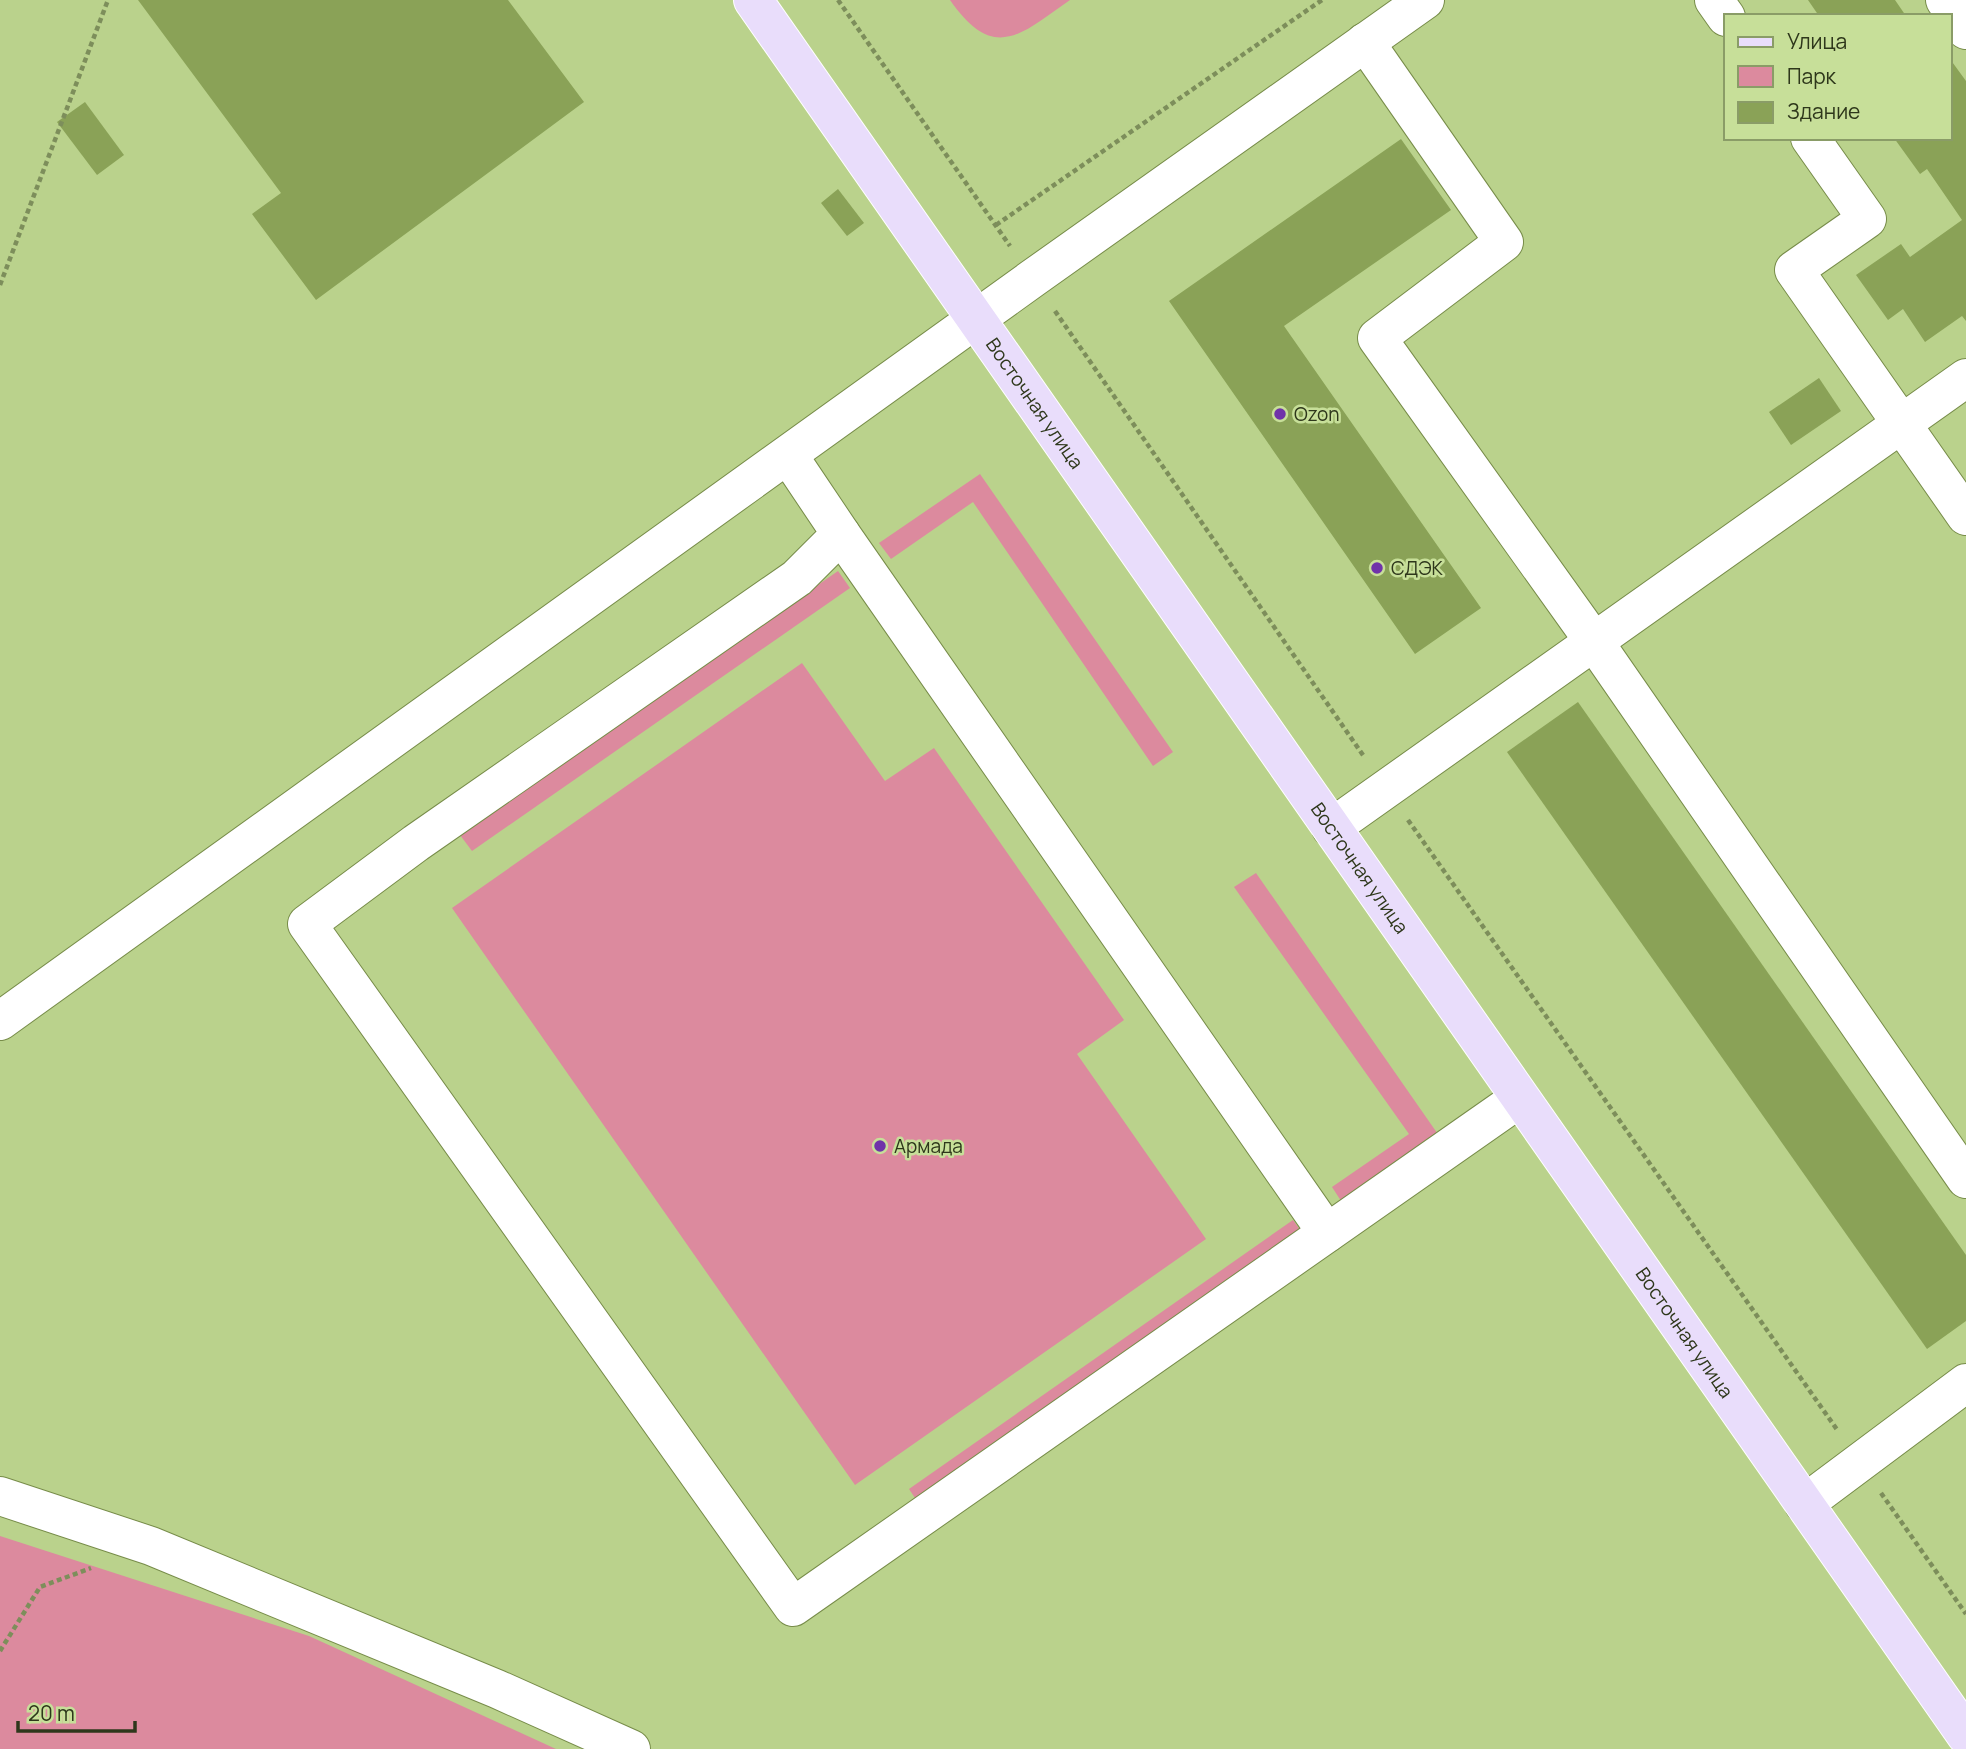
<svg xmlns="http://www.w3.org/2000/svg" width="1966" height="1749" viewBox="0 0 1966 1749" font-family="Manrope,sans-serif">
<rect width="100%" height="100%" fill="#bad28c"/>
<g fill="#dc8a9e">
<path d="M 950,0 L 1070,0 C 1020,35 994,63 950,0 Z"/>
<polygon points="980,474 1173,752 1153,766 973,502 891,559 879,543"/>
<polygon points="838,571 850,588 472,851 460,835"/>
<polygon points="802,663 885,781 934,748 1124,1020 1077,1054 1206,1239 855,1485 452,908"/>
<polygon points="1256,873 1442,1140 1345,1207 1332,1187 1409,1134 1234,887"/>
<polygon points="1293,1220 1306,1238 921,1507 909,1489"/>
<polygon points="0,1536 309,1636 556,1749 0,1749"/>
</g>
<g fill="#8aa257">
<polygon points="138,0 508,0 584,102 316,300 252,214 281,193"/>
<polygon points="1808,0 1895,0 1906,16 1819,16"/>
<polygon points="1950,59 1966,81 1966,321 1962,316 1925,342 1903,309 1888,320 1856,275 1901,244 1910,257 1962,220 1927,169 1920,174 1894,138 1950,138"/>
<polygon points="85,102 124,155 97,175 57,122"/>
<polygon points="1401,139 1451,210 1284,326 1481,608 1415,654 1169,301"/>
<polygon points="838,189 864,223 847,236 821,203"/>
<polygon points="1819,378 1841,411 1791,445 1769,412"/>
<polygon points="1578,702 1966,1255 1966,1321 1927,1349 1507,752"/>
</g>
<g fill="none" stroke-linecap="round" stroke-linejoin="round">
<g stroke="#778c49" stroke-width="40">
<g id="minor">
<polyline points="1714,0 1726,17"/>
<polyline points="1945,0 1966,30"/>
<polyline points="1365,42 1504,242 1377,338 1595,643 1966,1179"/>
<polyline points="1810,138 1867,219 1794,270 1966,516"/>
<polyline points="788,455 841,534 797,578 416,843 307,924 793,1607 1520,1098"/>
<polyline points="841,534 1327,1233"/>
<polyline points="1331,828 1966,378"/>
<polyline points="0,1021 1033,278 1425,0"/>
<polyline points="0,1496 151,1546 497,1689 631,1749"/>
<polyline points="1804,1504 1966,1383"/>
</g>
</g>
<g stroke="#fff" stroke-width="40">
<g id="major">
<path id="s1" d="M 753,0 L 1966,1735"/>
</g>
</g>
<g stroke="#7d8e5b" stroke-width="4.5" stroke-dasharray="5 3.5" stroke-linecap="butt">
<polyline points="838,0 1010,246"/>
<polyline points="996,225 1322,0"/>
<polyline points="0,285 108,0"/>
<polyline points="1055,311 1365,758"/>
<polyline points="1408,820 1838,1431"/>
<polyline points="1881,1493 1966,1614"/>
<polyline points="0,1651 40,1587 91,1568"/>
</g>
<use href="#minor" stroke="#fff" stroke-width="38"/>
<use href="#major" stroke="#e9ddfb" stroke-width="38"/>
</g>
<g fill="#7033a9" stroke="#c7df99" stroke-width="2.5">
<circle cx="1280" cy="414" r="7"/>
<circle cx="1377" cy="568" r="7"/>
<circle cx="880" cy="1146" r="7"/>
</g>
<g text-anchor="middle" stroke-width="5" stroke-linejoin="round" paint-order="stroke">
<g font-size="19" fill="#2e371b" stroke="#c7df99">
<text dy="7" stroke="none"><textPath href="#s1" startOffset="492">Восточная улица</textPath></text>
<text dy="7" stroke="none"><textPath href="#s1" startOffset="1059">Восточная улица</textPath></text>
<text dy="7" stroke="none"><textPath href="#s1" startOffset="1626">Восточная улица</textPath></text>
</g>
<g font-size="19" fill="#2e371b" stroke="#c7df99" text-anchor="start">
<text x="1294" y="421">Ozon</text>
<text x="1391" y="575">СДЭК</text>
<text x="894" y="1153">Армада</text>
</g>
</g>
<rect x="1724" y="14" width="228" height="126" fill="#c7df99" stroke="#8a9c67" stroke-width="2"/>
<rect x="1738" y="37" width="35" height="10" fill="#e9ddfb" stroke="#8a9c67" stroke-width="2"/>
<text x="1787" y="49" font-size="21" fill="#2e371b">Улица</text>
<rect x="1738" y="66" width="35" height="21" fill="#dc8a9e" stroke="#8a9c67" stroke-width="2"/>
<text x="1787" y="84" font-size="21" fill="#2e371b">Парк</text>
<rect x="1738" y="102" width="35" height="21" fill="#8aa257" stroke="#8a9c67" stroke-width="2"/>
<text x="1787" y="119" font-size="21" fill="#2e371b">Здание</text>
<path d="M18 1721v10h117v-10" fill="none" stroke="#2e371b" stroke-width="3.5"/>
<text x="28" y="1721" font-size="21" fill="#2e371b" stroke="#c7df99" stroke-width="5" paint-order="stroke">20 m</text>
</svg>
